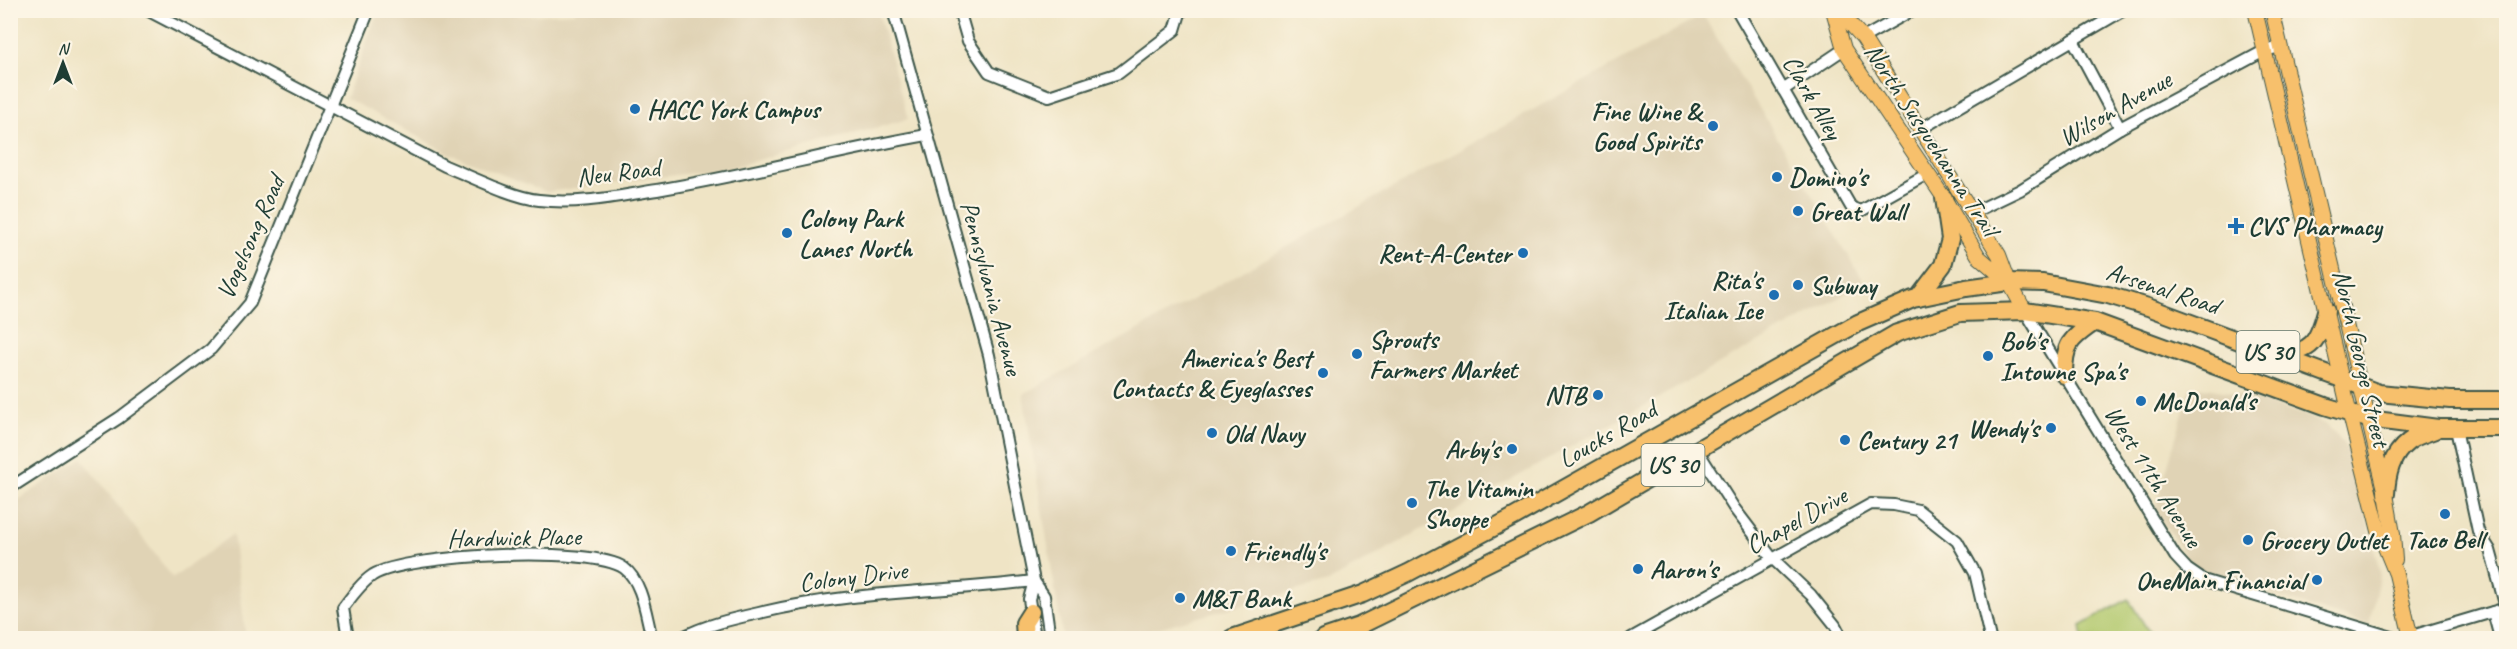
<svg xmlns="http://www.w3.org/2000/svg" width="2517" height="649" viewBox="0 0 2517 649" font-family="Caveat,sans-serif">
<rect width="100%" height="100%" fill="#fcf5e5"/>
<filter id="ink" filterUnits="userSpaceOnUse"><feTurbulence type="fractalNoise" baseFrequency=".0167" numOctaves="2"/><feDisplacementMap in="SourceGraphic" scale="12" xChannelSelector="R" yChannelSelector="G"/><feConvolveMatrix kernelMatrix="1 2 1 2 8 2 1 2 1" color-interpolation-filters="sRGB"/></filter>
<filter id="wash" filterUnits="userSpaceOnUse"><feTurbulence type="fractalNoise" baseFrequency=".008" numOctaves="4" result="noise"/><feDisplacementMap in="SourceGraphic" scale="24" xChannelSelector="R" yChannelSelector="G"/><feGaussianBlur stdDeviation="1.35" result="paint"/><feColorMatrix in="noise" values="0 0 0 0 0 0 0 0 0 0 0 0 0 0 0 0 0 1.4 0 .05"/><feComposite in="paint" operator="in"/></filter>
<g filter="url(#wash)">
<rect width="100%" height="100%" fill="#efe4c5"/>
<g fill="#e0d3b5">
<polygon points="507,11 521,16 575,13 576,10 878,11 908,119 729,168 547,192 450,154 346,98 378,11"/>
<polygon points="1703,15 1865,283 1328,582 1121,638 1063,638 1023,394"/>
<polygon points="2191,386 2230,392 2308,416 2324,424 2337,435 2348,450 2355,472 2380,572 2369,625 2203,573 2186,559 2155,509"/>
<polygon points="82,458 173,578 233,534 246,638 11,638 11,505"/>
</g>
<polygon fill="#b1c86c" stroke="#688250" stroke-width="1.5" points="2128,599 2153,638 2083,638 2081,626"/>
</g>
<g filter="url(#ink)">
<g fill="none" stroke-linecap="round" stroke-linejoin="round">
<g stroke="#3e564a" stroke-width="14">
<g id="minor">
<path d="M 147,10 L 445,166 C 470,176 514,198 539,200 C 579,205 618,196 657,190 C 748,175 836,151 927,135"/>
<polyline points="893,10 989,355 1034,581 1044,596 1050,638"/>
<polyline points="959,10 968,41 989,72 1049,96 1119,73 1175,30 1181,10"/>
<polyline points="1737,10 1851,207 1861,211 1927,174"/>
<polyline points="1863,38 1913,10"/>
<polyline points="2073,40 2120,128"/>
<polyline points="1783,90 1844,49"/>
<polyline points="1919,130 2124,10"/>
<polyline points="1972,213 2020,190 2120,128 2264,51 2281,47"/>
<polyline points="2025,311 2175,556 2187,569 2203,580 2395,638"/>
<polyline points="1697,450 1734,508 1772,558 1811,595 1835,625 1842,638"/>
<polyline points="10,488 119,418 211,349 250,303 369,10"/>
<polyline points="1034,581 1029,599 1035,638"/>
<polyline points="2493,612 2500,638"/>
<path d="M 348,638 L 343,608 C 352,596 361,583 373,575 C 407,554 593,545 624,568 C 643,582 646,617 652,638"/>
<path d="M 681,638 C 705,625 732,619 759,613 C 849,591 942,592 1034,581"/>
<polyline points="1631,638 1871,504 1894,505 1918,510 1957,541 1975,573 1990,638"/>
<polyline points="2405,638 2506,608 2490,550 2478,531 2456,429"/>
</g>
</g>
<g stroke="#3e564a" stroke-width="16">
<g id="major">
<polyline points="1833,10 1844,49 1944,198 1979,257 2007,281"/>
<polyline points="1838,10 1863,38 1999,255 2009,282 2025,311"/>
<polyline points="2255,10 2350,415 2380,535 2396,574 2411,638"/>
<polyline points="2272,10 2386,494 2393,534 2395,560"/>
</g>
</g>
<g stroke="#3e564a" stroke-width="20">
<g id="highway">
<polyline points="1918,298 1943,265 1950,239 1944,198"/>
<path d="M 2280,354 C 2312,353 2318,341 2326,311"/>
<path d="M 2064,375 C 2064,344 2070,339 2095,322"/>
<path d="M 2386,494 C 2387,475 2391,455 2408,442 C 2415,436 2427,433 2435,430"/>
<polyline points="1025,638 1024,623 1031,612"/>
<polyline points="1232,638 1363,594 1408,573 1512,518 1858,323 1913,299 1966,288 2009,282 2043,283 2108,295 2148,307 2379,393 2450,400 2506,400"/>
<polyline points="1323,638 1359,626 1589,513 1897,333 1960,313 2025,311 2095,322 2325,406 2368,419 2438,428 2506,428"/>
</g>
</g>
<use href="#minor" stroke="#fff" stroke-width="10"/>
<use href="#major" stroke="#f7c06c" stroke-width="14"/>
<use href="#highway" stroke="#f7c06c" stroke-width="16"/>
</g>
</g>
<g fill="#1f6fb2" stroke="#fcf5e5" stroke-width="2">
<circle cx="635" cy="109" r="6"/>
<circle cx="1713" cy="126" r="6"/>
<circle cx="1777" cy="177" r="6"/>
<circle cx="1798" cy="211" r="6"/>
<path d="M2233 217h6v6h6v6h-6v6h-6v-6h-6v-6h6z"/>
<circle cx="787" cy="233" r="6"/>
<circle cx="1523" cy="253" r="6"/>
<circle cx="1798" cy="285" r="6"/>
<circle cx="1774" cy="295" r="6"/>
<circle cx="1357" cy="354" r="6"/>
<circle cx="1988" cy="356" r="6"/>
<circle cx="1323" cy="373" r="6"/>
<circle cx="1598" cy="395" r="6"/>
<circle cx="2141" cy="401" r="6"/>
<circle cx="2051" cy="428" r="6"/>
<circle cx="1212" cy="433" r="6"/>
<circle cx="1845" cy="440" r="6"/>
<circle cx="1512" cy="449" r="6"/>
<circle cx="1412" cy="503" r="6"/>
<circle cx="2445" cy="514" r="6"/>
<circle cx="2248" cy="540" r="6"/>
<circle cx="1231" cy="551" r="6"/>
<circle cx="1638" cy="569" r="6"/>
<circle cx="2317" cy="580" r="6"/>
<circle cx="1180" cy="598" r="6"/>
</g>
<g text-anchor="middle" stroke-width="4.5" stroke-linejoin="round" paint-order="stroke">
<g fill="#fcf5e5" stroke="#617469" stroke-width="1.5">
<rect x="2236.5" y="331" width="63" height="42" rx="4.5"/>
<rect x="1641.5" y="444" width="63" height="42" rx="4.5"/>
</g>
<g font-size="24" font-weight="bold" fill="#1f3d34">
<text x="2268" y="360">US 30</text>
<text x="1673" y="473">US 30</text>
</g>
<g font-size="26" fill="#1f3d34" stroke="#fcf5e5">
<text transform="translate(1813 97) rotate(60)" y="9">Clark Alley</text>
<text transform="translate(2115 108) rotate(-30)" y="9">Wilson Avenue</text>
<text transform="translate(1932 139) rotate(57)" y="9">North Susquehanna Trail</text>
<text transform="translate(618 172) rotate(-7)" y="9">Neu Road</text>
<text transform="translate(250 237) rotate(-66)" y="9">Vogelsong Road</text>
<text transform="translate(992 288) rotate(75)" y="9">Pennsylvania Avenue</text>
<text transform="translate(2163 288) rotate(18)" y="9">Arsenal Road</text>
<text transform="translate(2362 358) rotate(77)" y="9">North George Street</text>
<text transform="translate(1607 434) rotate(-30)" y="9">Loucks Road</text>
<text transform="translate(2154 476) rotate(58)" y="9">West 11th Avenue</text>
<text transform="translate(1796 520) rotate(-29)" y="9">Chapel Drive</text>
<text transform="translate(514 537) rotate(-1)" y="9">Hardwick Place</text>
<text transform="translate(853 576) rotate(-7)" y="9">Colony Drive</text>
</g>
<g font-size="26" font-weight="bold" fill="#1f3d34" stroke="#fcf5e5" text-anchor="start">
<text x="647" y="118">HACC York Campus</text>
<text x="1701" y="120" text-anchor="end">Fine Wine &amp;<tspan x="1701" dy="30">Good Spirits</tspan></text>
<text x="1789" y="186">Domino's</text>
<text x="1810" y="220">Great Wall</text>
<text x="799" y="227">Colony Park<tspan x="799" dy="30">Lanes North</tspan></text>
<text x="2248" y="235">CVS Pharmacy</text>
<text x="1511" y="262" text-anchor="end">Rent-A-Center</text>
<text x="1762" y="289" text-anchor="end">Rita's<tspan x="1762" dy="30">Italian Ice</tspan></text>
<text x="1810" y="294">Subway</text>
<text x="1369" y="348">Sprouts<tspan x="1369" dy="30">Farmers Market</tspan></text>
<text x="2000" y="350">Bob's<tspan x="2000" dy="30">Intowne Spa's</tspan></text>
<text x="1311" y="367" text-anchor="end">America's Best<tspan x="1311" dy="30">Contacts &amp; Eyeglasses</tspan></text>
<text x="1586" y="404" text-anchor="end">NTB</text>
<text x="2153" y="410">McDonald's</text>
<text x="2039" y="437" text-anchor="end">Wendy's</text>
<text x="1224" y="442">Old Navy</text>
<text x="1857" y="449">Century 21</text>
<text x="1500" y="458" text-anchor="end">Arby's</text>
<text x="1424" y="497">The Vitamin<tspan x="1424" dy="30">Shoppe</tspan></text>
<text x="2445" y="548" text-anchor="middle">Taco Bell</text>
<text x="2260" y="549">Grocery Outlet</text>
<text x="1243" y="560">Friendly's</text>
<text x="1650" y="578">Aaron's</text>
<text x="2305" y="589" text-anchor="end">OneMain Financial</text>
<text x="1192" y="607">M&amp;T Bank</text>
</g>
</g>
<rect width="2517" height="649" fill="none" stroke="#fcf5e5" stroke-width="36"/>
<g transform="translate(63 63)" stroke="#fcf5e5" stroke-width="4.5" paint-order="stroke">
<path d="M0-4.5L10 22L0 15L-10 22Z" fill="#1f3d34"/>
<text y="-9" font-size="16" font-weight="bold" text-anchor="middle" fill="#1f3d34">N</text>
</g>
</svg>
